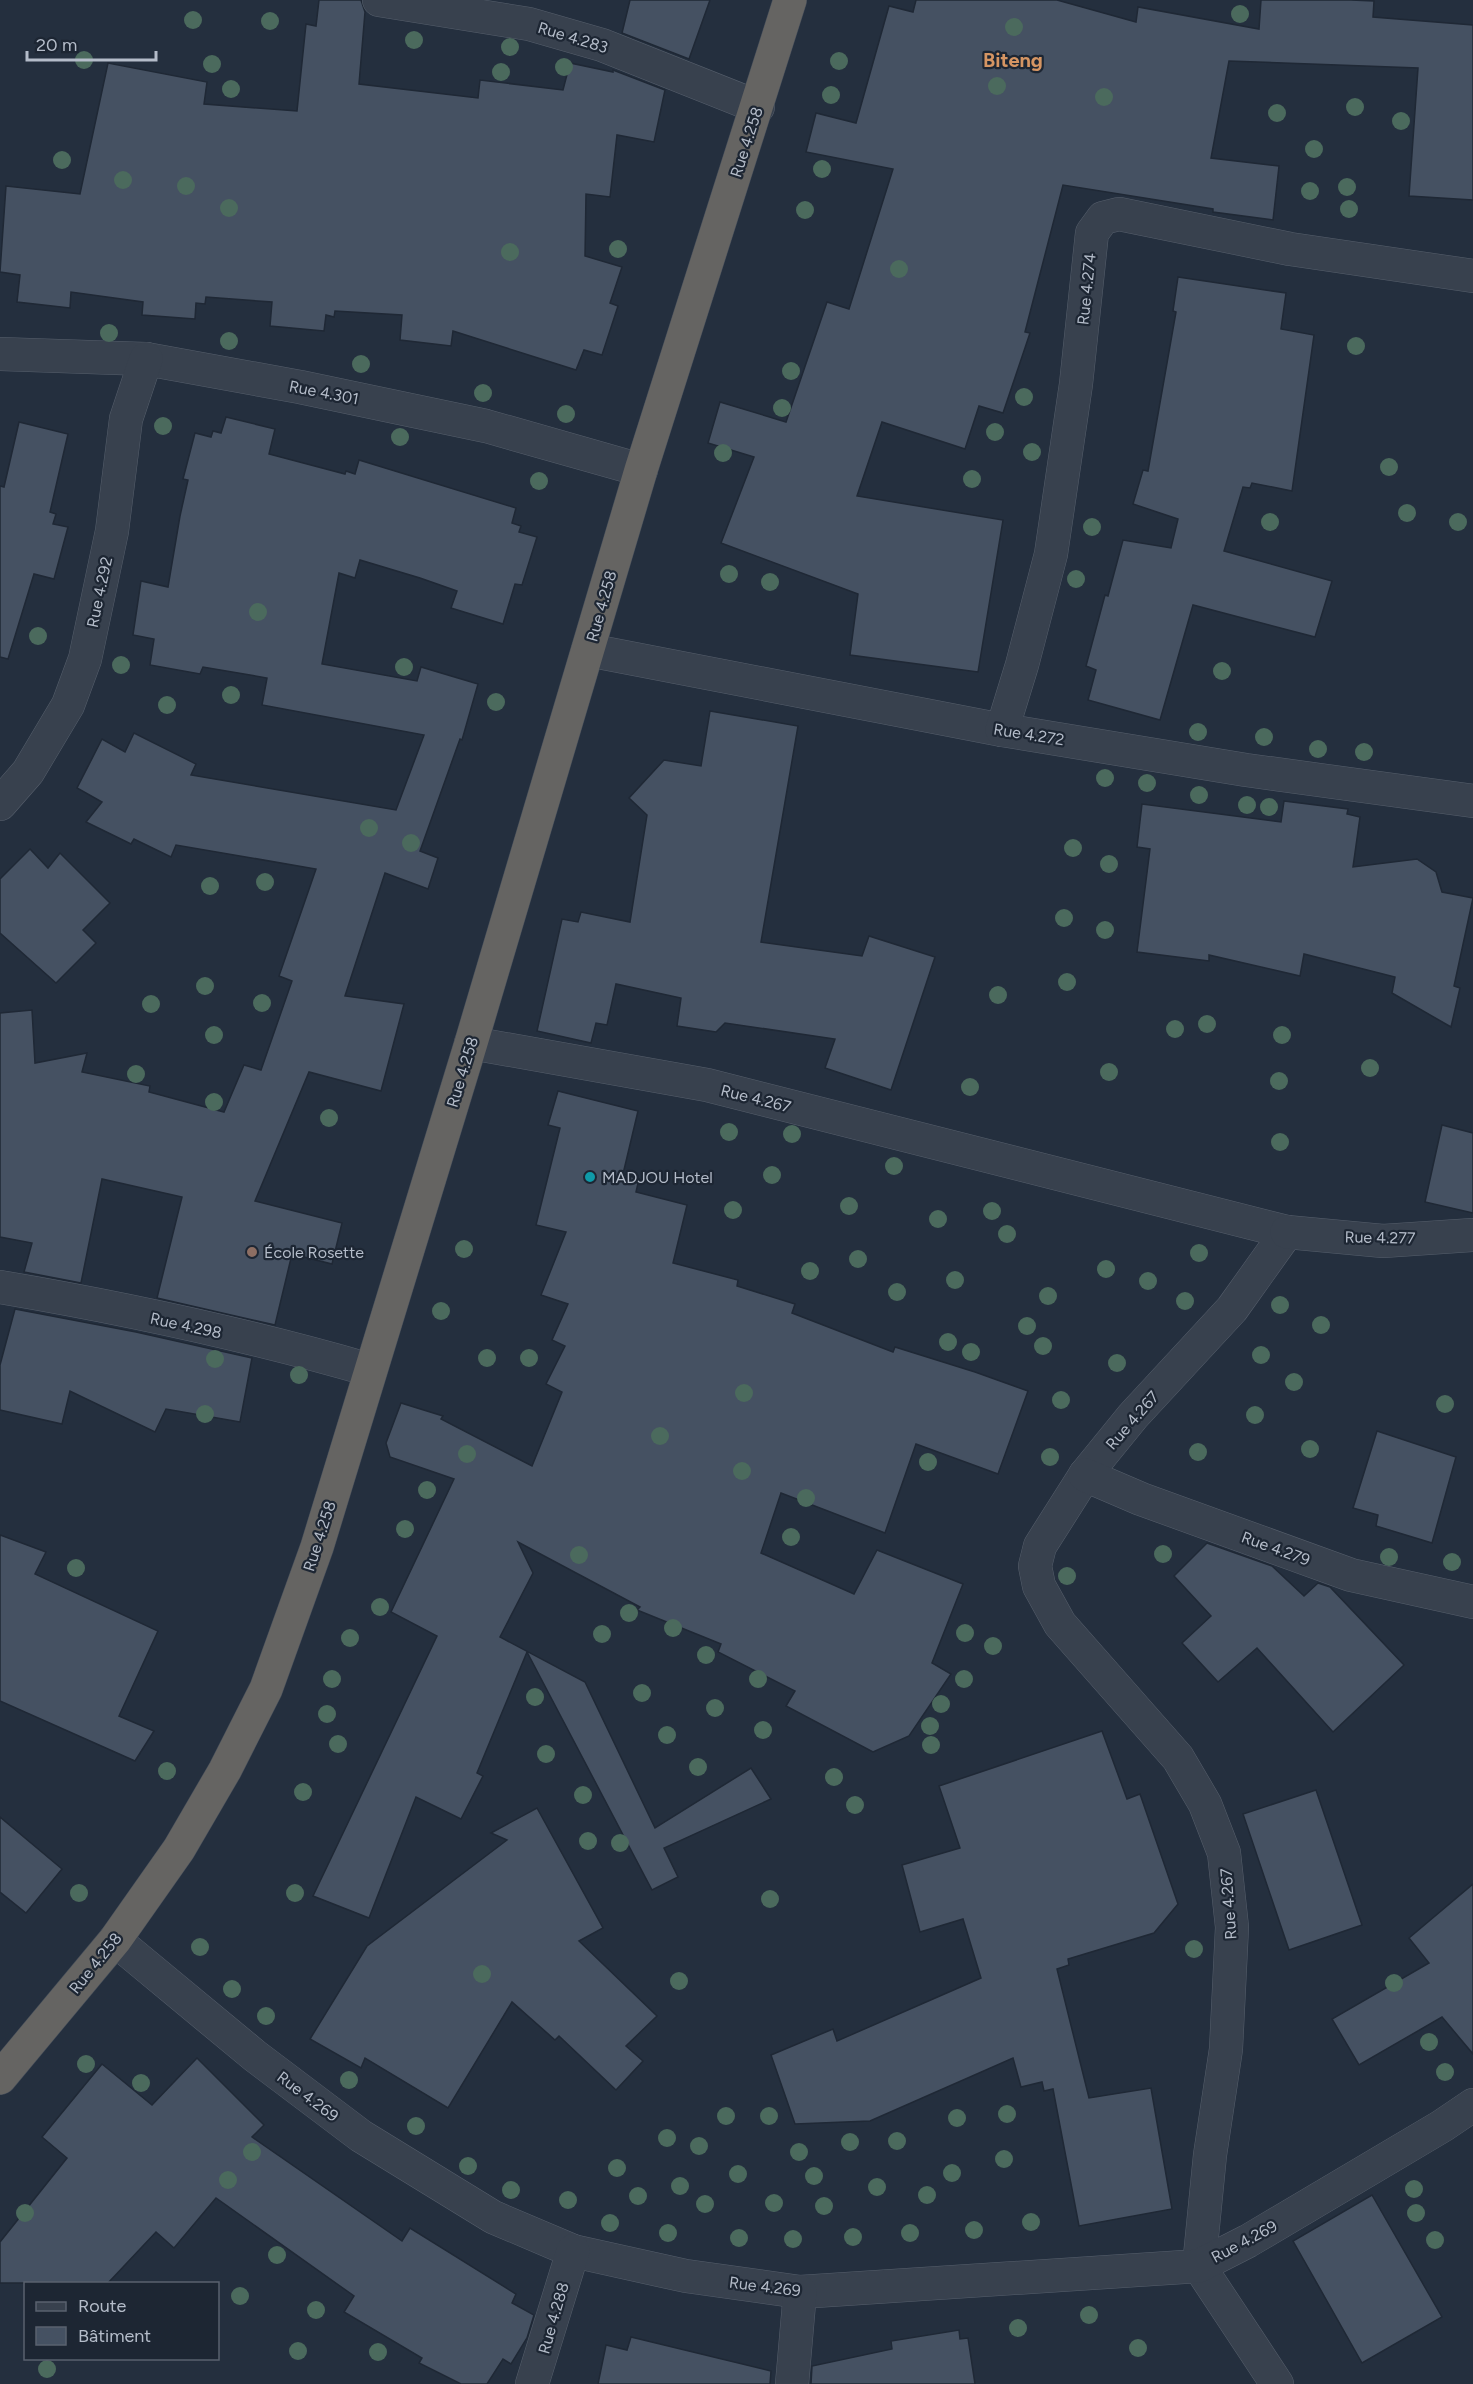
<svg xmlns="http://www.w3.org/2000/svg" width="1473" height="2384" viewBox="0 0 1473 2384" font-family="Figtree,sans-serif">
<rect width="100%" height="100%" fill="#242f3e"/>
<g fill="#455162" stroke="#1f2835" stroke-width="1.5">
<polygon points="319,0 361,0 365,12 359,84 478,98 480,80 563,90 570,63 613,72 613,70 665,90 654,142 617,135 610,197 586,194 585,256 622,267 610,303 618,306 602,355 584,350 576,370 453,331 451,346 400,340 402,315 335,311 334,317 326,315 324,331 270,326 272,302 206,297 205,304 196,303 195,319 142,315 143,302 71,292 70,308 17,302 20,275 0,272 6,186 80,194 108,63 207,82 204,104 297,111 306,24 316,26"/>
<polygon points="630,0 710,0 689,59 622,33"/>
<polygon points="916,0 1057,0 1136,22 1138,7 1259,29 1261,0 1351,0 1374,1 1373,17 1473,25 1473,200 1409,196 1418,68 1229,61 1211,158 1279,166 1273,220 1213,212 1213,209 1063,185 1025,332 1030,333 1003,413 979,406 965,449 882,422 857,496 1003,520 978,672 850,655 858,594 721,543 754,457 708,443 720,402 786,422 827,302 849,309 893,169 806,152 816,113 856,123 889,6 913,12"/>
<polygon points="1178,277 1286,293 1281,329 1314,335 1292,491 1252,483 1250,488 1243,487 1224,551 1332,581 1315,637 1193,605 1160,720 1088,700 1096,670 1086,666 1105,595 1108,596 1123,540 1171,548 1178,519 1133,504 1143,470 1148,471 1176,312 1173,311"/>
<polygon points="226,417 275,429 269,454 345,474 346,471 355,474 359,460 516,508 512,523 521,526 519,532 537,537 522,585 515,584 503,624 451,608 457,591 420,578 360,560 355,578 339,573 322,664 417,681 421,667 478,684 462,740 460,739 420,851 438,858 428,889 385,873 345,996 404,1004 381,1091 309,1072 255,1201 342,1223 332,1264 292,1254 275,1325 157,1298 182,1197 102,1179 81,1283 24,1272 32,1243 0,1237 0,1013 32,1010 35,1063 87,1053 82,1072 150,1086 149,1092 224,1112 244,1065 261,1070 292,981 279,976 316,869 176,845 171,857 134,839 131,844 86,822 102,802 77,788 102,739 125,752 134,733 196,764 191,775 396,810 424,735 262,705 267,678 203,667 200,674 150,665 154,639 133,635 141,581 168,587 180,516 188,480 183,479 195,433 211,437 213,431 221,433"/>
<polygon points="19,422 68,434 50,512 56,514 53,524 68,527 54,579 34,574 8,659 0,657 0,486 4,487"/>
<polygon points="710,711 798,726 761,942 862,956 869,936 935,957 891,1090 825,1068 835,1039 725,1023 716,1032 677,1026 681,998 616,984 607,1025 596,1023 591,1043 537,1031 562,919 578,922 581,912 630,922 647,815 629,798 664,760 701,766"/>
<polygon points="1284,801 1348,809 1347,814 1360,817 1353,867 1417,859 1436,872 1442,892 1473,898 1454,986 1460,988 1451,1027 1392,993 1395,977 1304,954 1300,976 1209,955 1209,961 1137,952 1150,849 1137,847 1142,804 1281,822"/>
<polygon points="30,849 48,868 60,853 110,903 83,930 96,943 56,983 0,933 0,879"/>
<polygon points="558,1091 638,1111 623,1174 639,1179 636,1192 687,1205 673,1263 738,1280 737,1286 795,1304 792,1313 893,1352 895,1347 975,1372 1028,1391 998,1474 916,1444 885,1533 781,1493 761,1553 854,1594 877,1550 963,1584 932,1663 951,1674 909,1736 873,1752 786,1706 795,1691 718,1652 721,1644 637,1610 640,1607 518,1542 533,1573 500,1637 585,1682 655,1828 751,1768 771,1799 664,1848 678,1877 652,1890 527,1652 477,1773 483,1776 461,1819 416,1797 369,1918 313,1896 437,1636 391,1612 454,1479 390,1457 386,1443 401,1403 443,1416 441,1419 532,1466 562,1392 546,1384 565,1346 552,1340 568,1304 541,1295 566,1232 536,1225 560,1128 548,1125"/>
<polygon points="1442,1125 1473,1133 1473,1213 1425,1202"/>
<polygon points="15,1309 136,1332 252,1358 240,1422 166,1409 155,1432 70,1391 62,1424 0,1410 0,1365"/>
<polygon points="1377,1431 1456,1457 1432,1543 1376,1526 1378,1515 1353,1508"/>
<polygon points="0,1535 46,1552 35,1574 158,1631 119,1716 154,1731 135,1761 0,1701"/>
<polygon points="1207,1543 1272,1566 1304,1596 1318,1583 1330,1587 1404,1665 1333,1732 1257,1648 1218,1682 1182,1643 1211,1616 1174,1576"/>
<polygon points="1102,1731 1127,1799 1140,1794 1178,1904 1154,1933 1068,1959 1069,1965 1057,1969 1089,2098 1151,2088 1172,2209 1079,2226 1053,2089 1044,2091 1042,2082 1021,2087 1013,2058 870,2121 795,2124 771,2055 833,2029 837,2041 981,1978 963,1919 920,1932 902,1865 960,1848 939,1786"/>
<polygon points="1316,1790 1362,1925 1289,1950 1243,1814"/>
<polygon points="537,1808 603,1928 579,1941 657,2016 626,2046 643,2061 616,2090 559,2036 555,2040 512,2002 448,2108 365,2058 361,2068 310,2039 367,1946 507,1840 491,1833"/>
<polygon points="0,1817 62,1869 26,1913 0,1892"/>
<polygon points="1473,1884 1473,2054 1442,2017 1359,2065 1332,2019 1429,1963 1409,1938"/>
<polygon points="197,2058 264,2125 252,2137 402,2241 410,2228 516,2294 512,2303 534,2315 527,2338 511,2364 503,2359 487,2384 461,2384 419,2363 422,2358 344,2312 354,2296 216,2198 174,2248 156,2232 108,2283 0,2283 0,2242 67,2158 42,2137 102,2064 152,2105"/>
<polygon points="1372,2195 1442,2317 1362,2363 1293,2241"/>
<polygon points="959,2330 960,2339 968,2338 975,2384 811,2384 812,2366 892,2349 891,2341"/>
<polygon points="631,2337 771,2371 770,2384 598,2384 606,2345 627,2350"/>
</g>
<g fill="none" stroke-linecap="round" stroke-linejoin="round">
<g stroke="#565f6c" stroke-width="34">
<g id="minor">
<polyline points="379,0 529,24 602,45 758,107"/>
<polyline points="0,354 146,359 300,387 486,426 641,470"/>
<polyline points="588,650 1002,730 1246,770 1473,801"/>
<polyline points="1002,730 1022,665 1051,554 1076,384 1092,233 1103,218 1119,214 1290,249 1473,276"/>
<polyline points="0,804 28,772 68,705 85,659 112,531 126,419 146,359"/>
<polyline points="471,1043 707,1085 1287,1232 1232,1309 1133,1416 1085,1475 1040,1546 1035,1566 1039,1586 1060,1624 1178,1758 1205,1804 1224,1853 1232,1927 1226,2049 1210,2155 1199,2266 1277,2384"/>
<polyline points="1287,1232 1383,1241 1473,1235"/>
<path d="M 0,1287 C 124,1308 249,1335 370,1370"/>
<polyline points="1085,1475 1141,1499 1351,1575 1473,1602"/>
<polyline points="115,1940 255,2056 361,2136 493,2217 573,2251 686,2276 800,2292 1199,2266 1248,2241 1442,2126 1473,2105"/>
<polyline points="532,2384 573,2251"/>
<polyline points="792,2384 800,2292"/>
</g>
</g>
<g stroke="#434c59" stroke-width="34">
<polyline id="trunk" points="0,2078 115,1940 179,1849 225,1770 266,1689 317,1547 471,1043 641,470 790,0"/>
</g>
<use href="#minor" stroke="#38414e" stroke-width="33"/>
<use href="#trunk" stroke="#656462" stroke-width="33"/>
</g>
<g fill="#4b6a5d">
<circle cx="1240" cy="14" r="9"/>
<circle cx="193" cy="20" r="9"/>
<circle cx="270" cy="21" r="9"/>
<circle cx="1014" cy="27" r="9"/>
<circle cx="414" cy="40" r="9"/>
<circle cx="510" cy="47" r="9"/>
<circle cx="84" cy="60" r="9"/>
<circle cx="839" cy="61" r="9"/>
<circle cx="212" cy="64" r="9"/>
<circle cx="564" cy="67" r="9"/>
<circle cx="501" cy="72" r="9"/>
<circle cx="997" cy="86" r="9"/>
<circle cx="231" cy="89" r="9"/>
<circle cx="831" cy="95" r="9"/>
<circle cx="1104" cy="97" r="9"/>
<circle cx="1355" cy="107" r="9"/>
<circle cx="1277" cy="113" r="9"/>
<circle cx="1401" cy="121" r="9"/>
<circle cx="1314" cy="149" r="9"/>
<circle cx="62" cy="160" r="9"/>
<circle cx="822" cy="169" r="9"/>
<circle cx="123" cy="180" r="9"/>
<circle cx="186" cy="186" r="9"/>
<circle cx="1347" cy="187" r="9"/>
<circle cx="1310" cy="191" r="9"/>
<circle cx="229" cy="208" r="9"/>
<circle cx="1349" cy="209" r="9"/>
<circle cx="805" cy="210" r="9"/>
<circle cx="618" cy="249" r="9"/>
<circle cx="510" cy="252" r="9"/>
<circle cx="899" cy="269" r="9"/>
<circle cx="109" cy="333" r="9"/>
<circle cx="229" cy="341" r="9"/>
<circle cx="1356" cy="346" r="9"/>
<circle cx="361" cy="364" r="9"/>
<circle cx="791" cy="371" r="9"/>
<circle cx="483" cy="393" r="9"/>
<circle cx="1024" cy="397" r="9"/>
<circle cx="782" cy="408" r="9"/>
<circle cx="566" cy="414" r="9"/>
<circle cx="163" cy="426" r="9"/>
<circle cx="995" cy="432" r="9"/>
<circle cx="400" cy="437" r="9"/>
<circle cx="1032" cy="452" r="9"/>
<circle cx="723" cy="453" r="9"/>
<circle cx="1389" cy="467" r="9"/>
<circle cx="972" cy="479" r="9"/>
<circle cx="539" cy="481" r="9"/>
<circle cx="1407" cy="513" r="9"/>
<circle cx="1270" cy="522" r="9"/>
<circle cx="1458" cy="522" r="9"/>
<circle cx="1092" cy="527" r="9"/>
<circle cx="729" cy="574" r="9"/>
<circle cx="1076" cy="579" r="9"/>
<circle cx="770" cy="582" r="9"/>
<circle cx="258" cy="612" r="9"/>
<circle cx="38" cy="636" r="9"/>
<circle cx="121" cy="665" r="9"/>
<circle cx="404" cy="667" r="9"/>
<circle cx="1222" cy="671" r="9"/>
<circle cx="231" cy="695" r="9"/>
<circle cx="496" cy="702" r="9"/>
<circle cx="167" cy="705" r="9"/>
<circle cx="1198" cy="732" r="9"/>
<circle cx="1264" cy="737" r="9"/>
<circle cx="1318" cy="749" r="9"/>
<circle cx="1364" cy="752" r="9"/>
<circle cx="1105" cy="778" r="9"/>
<circle cx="1147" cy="783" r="9"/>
<circle cx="1199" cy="795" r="9"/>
<circle cx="1247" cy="805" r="9"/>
<circle cx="1269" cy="807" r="9"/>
<circle cx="369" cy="828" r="9"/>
<circle cx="411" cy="843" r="9"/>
<circle cx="1073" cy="848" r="9"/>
<circle cx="1109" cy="864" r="9"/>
<circle cx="265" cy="882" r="9"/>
<circle cx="210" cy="886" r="9"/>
<circle cx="1064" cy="918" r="9"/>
<circle cx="1105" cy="930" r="9"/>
<circle cx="1067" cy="982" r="9"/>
<circle cx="205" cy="986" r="9"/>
<circle cx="998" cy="995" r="9"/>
<circle cx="262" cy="1003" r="9"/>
<circle cx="151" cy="1004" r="9"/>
<circle cx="1207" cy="1024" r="9"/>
<circle cx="1175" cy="1029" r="9"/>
<circle cx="214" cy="1035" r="9"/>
<circle cx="1282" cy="1035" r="9"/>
<circle cx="1370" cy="1068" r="9"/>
<circle cx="1109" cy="1072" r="9"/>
<circle cx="136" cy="1074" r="9"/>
<circle cx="1279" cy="1081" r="9"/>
<circle cx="970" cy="1087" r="9"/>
<circle cx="214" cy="1102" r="9"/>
<circle cx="329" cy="1118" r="9"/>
<circle cx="729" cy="1132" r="9"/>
<circle cx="792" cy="1134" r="9"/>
<circle cx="1280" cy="1142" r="9"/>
<circle cx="894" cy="1166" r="9"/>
<circle cx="772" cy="1175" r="9"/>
<circle cx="849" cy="1206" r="9"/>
<circle cx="733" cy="1210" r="9"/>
<circle cx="992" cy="1211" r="9"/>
<circle cx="938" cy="1219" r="9"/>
<circle cx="1007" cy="1234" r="9"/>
<circle cx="464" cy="1249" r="9"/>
<circle cx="1199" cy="1253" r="9"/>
<circle cx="858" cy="1259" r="9"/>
<circle cx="1106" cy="1269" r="9"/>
<circle cx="810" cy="1271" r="9"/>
<circle cx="955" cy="1280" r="9"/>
<circle cx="1148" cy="1281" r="9"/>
<circle cx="897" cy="1292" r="9"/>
<circle cx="1048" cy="1296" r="9"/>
<circle cx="1185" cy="1301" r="9"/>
<circle cx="1280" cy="1305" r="9"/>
<circle cx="441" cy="1311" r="9"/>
<circle cx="1321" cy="1325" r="9"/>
<circle cx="1027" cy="1326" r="9"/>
<circle cx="948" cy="1342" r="9"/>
<circle cx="1043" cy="1346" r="9"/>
<circle cx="971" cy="1352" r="9"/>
<circle cx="1261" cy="1355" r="9"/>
<circle cx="487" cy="1358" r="9"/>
<circle cx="529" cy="1358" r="9"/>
<circle cx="215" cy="1359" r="9"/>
<circle cx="1117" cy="1363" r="9"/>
<circle cx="299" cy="1375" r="9"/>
<circle cx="1294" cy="1382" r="9"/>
<circle cx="744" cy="1393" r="9"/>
<circle cx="1061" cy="1400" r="9"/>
<circle cx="1445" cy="1404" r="9"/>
<circle cx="205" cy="1414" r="9"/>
<circle cx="1255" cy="1415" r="9"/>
<circle cx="660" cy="1436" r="9"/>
<circle cx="1310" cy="1449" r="9"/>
<circle cx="1198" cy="1452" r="9"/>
<circle cx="467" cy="1454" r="9"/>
<circle cx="1050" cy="1457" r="9"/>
<circle cx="928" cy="1462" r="9"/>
<circle cx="742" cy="1471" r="9"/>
<circle cx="427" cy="1490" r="9"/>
<circle cx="806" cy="1498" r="9"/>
<circle cx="405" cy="1529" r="9"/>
<circle cx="791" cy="1537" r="9"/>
<circle cx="1163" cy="1554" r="9"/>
<circle cx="579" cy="1555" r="9"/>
<circle cx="1389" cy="1557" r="9"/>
<circle cx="1452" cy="1562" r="9"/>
<circle cx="76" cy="1568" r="9"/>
<circle cx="1067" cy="1576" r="9"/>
<circle cx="380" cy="1607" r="9"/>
<circle cx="629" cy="1613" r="9"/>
<circle cx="673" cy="1628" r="9"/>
<circle cx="965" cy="1633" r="9"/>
<circle cx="602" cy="1634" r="9"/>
<circle cx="350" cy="1638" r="9"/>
<circle cx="993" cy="1646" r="9"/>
<circle cx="706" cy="1655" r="9"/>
<circle cx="332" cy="1679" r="9"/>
<circle cx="758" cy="1679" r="9"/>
<circle cx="964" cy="1679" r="9"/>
<circle cx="642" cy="1693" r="9"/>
<circle cx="535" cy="1697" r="9"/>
<circle cx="941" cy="1704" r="9"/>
<circle cx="715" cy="1708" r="9"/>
<circle cx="327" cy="1714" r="9"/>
<circle cx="930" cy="1726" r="9"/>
<circle cx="763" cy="1730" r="9"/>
<circle cx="667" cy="1735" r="9"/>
<circle cx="338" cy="1744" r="9"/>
<circle cx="931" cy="1745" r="9"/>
<circle cx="546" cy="1754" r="9"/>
<circle cx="698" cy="1767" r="9"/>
<circle cx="167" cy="1771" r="9"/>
<circle cx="834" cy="1777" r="9"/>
<circle cx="303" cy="1792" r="9"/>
<circle cx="583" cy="1795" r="9"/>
<circle cx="855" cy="1805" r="9"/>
<circle cx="588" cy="1841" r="9"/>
<circle cx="620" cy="1843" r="9"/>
<circle cx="79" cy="1893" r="9"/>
<circle cx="295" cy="1893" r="9"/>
<circle cx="770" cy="1899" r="9"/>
<circle cx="200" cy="1947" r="9"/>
<circle cx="1194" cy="1949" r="9"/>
<circle cx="482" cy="1974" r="9"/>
<circle cx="679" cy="1981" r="9"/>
<circle cx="1394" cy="1983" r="9"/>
<circle cx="232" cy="1989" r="9"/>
<circle cx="266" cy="2016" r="9"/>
<circle cx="1429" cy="2042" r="9"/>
<circle cx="86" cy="2064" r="9"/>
<circle cx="1445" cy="2072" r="9"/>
<circle cx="349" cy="2080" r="9"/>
<circle cx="141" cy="2083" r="9"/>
<circle cx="1007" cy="2114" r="9"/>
<circle cx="726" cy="2116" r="9"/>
<circle cx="769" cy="2116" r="9"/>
<circle cx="957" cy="2118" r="9"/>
<circle cx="416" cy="2126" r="9"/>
<circle cx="667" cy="2138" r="9"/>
<circle cx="897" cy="2141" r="9"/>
<circle cx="850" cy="2142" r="9"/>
<circle cx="699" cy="2146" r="9"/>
<circle cx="252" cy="2152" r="9"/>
<circle cx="799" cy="2152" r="9"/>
<circle cx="1004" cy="2159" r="9"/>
<circle cx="468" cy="2166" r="9"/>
<circle cx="617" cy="2168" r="9"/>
<circle cx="952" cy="2173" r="9"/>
<circle cx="738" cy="2174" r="9"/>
<circle cx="814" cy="2176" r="9"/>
<circle cx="228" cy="2180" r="9"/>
<circle cx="680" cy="2186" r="9"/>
<circle cx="877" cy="2187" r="9"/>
<circle cx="1414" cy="2189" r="9"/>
<circle cx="511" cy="2190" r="9"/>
<circle cx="927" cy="2195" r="9"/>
<circle cx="638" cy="2196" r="9"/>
<circle cx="568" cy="2200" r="9"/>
<circle cx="774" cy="2203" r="9"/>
<circle cx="705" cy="2204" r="9"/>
<circle cx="824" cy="2206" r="9"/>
<circle cx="25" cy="2213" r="9"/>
<circle cx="1416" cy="2213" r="9"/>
<circle cx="1031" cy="2222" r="9"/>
<circle cx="610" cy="2223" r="9"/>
<circle cx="974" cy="2230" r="9"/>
<circle cx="668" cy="2233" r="9"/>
<circle cx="910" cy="2233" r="9"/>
<circle cx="853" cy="2237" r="9"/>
<circle cx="739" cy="2238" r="9"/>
<circle cx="793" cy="2239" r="9"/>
<circle cx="1435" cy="2240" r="9"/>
<circle cx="277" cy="2255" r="9"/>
<circle cx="240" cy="2296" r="9"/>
<circle cx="316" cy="2310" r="9"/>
<circle cx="1089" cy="2315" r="9"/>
<circle cx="1018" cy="2328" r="9"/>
<circle cx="1138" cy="2348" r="9"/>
<circle cx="298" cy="2351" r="9"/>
<circle cx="378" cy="2352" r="9"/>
<circle cx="47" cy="2369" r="9"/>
</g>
<circle fill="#0f9aa8" stroke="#1d2633" stroke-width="2" cx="590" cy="1177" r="6"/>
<circle fill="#8d6e63" stroke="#1d2633" stroke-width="2" cx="252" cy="1252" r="6"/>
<g text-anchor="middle" stroke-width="4.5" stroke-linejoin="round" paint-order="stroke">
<g font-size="16" fill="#b4bcc9" stroke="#1d2633">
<text transform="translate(573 37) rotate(17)" y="6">Rue 4.283</text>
<text transform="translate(746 142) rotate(-72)" y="6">Rue 4.258</text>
<text transform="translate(1086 289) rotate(-84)" y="6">Rue 4.274</text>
<text transform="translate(324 392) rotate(11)" y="6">Rue 4.301</text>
<text transform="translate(99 592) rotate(-78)" y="6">Rue 4.292</text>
<text transform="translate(601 606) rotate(-74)" y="6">Rue 4.258</text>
<text transform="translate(1029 734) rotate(9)" y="6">Rue 4.272</text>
<text transform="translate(462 1072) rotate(-73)" y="6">Rue 4.258</text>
<text transform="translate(756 1098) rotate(14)" y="6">Rue 4.267</text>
<text transform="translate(1380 1237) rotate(1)" y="6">Rue 4.277</text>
<text transform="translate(186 1325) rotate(12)" y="6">Rue 4.298</text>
<text transform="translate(1132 1420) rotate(-49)" y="6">Rue 4.267</text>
<text transform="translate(319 1536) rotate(-72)" y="6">Rue 4.258</text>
<text transform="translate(1276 1548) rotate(20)" y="6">Rue 4.279</text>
<text transform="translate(1228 1904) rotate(-94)" y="6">Rue 4.267</text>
<text transform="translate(95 1963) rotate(-51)" y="6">Rue 4.258</text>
<text transform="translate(308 2096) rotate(37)" y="6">Rue 4.269</text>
<text transform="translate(1244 2241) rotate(-28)" y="6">Rue 4.269</text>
<text transform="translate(765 2286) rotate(7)" y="6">Rue 4.269</text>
<text transform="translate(553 2318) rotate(-74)" y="6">Rue 4.288</text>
</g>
<g font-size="16" fill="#b4bcc9" stroke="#1d2633" text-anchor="start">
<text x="602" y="1183">MADJOU Hotel</text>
<text x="264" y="1258">École Rosette</text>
</g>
<g font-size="20" font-weight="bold" fill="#d59563" stroke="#1d2633">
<text x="1013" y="67">Biteng</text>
</g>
</g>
<rect x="24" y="2282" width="195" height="78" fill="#1d2633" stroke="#59626f" stroke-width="1.5"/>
<rect x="36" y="2302" width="30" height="9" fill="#38414e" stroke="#59626f" stroke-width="1.5"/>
<text x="78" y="2312" font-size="18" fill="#b4bcc9">Route</text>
<rect x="36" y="2327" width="30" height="18" fill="#455162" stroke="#59626f" stroke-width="1.5"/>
<text x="78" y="2342" font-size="18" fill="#b4bcc9">Bâtiment</text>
<path d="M27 51v9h129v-9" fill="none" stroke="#b4bcc9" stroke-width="3"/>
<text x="36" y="51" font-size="18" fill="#b4bcc9" stroke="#1d2633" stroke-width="4.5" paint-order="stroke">20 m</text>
</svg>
